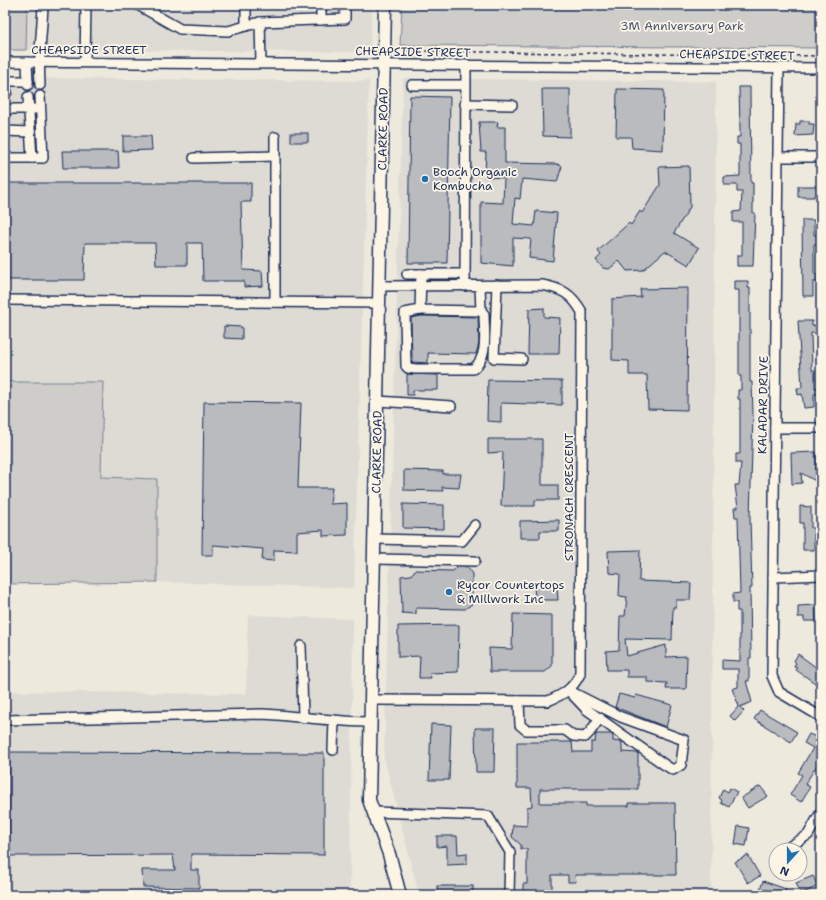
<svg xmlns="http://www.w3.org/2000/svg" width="826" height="900" viewBox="0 0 826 900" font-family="'Shantell Sans',sans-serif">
<rect width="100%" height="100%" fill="#eee9dd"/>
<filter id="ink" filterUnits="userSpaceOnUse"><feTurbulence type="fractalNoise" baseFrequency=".025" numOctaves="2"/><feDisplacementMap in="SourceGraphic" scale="8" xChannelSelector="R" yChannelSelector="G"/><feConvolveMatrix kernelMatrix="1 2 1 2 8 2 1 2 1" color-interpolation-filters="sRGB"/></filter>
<g filter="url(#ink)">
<g fill="#dedbd4">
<polygon points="27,5 372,5 370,52 26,50"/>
<polygon points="5,78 369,81 354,588 157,582 157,480 101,477 103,382 5,382"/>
<polygon points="403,78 716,82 711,895 419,895 384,758"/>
<polygon points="248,615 353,619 350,895 5,895 5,691 246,694"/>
</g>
<g fill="#cfcdca" stroke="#757e94">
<polygon points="5,5 27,5 26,50 5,50"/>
<polygon points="402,5 821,5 821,48 400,45"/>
<polygon points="5,382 103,382 101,477 157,479 157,582 5,584"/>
</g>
<g fill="#babbbe" stroke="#1b2f5e">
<polygon points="739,87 750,87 751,183 753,183 753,213 755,213 753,266 737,266 737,255 742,255 742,222 733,222 733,212 741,211 742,192 737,192 737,185 724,185 724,177 740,176 740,144 737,144 737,137 740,137 740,131"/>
<polygon points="542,89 570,89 570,137 543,136"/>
<polygon points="617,89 664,90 663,150 632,148 631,137 616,137"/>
<polygon points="410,96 450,97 447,263 408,263"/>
<polygon points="800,121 809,121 809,124 814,124 813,135 795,136 796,124 800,124"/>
<polygon points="479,122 498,122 497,127 505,127 505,163 557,164 562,166 557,182 522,179 520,199 515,198 513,224 534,226 536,211 557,213 553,261 529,258 531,239 513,238 513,266 481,263 481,202 503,203 504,178 485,177 486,152 481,152"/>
<rect x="291" y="133" width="17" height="9"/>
<polygon points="123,136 151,136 152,150 123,151"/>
<polygon points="62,151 118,151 119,168 63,168"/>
<polygon points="689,166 690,207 674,233 699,248 689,265 665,251 643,270 627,271 619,261 609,269 603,268 596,260 601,255 598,251 629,223 631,225 640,211 642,213 660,185 659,167"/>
<polygon points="5,183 251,183 251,202 241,202 243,270 262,271 263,286 244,287 244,281 203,281 202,243 187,243 187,265 156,265 155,243 85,243 84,280 5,280"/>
<polygon points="798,186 821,186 821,195 814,195 814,197 798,197"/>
<polygon points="802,220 814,220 814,235 821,235 821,244 814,244 814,274 818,274 818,282 813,282 813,296 803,296"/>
<polygon points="734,281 748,281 748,288 750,288 750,382 752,382 753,414 750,518 752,588 750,588 751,658 749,658 749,681 746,681 752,702 740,707 744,711 735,721 730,716 739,706 732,689 738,687 738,669 722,669 722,660 740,661 740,611 737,611 737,602 733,602 733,594 740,593 738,517 735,517 734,508 738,508 735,485 739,485 741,463 736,463 736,454 740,454 740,399 738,399 738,390 741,390 741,376 739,376 739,290 734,290"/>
<polygon points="688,288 687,410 648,409 647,375 629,375 629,361 612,360 612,299 641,297 640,289"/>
<polygon points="544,308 544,317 560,318 559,354 528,354 529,309"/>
<polygon points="421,316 478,317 479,343 476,354 428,353 428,363 412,362 411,318"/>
<polygon points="798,321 812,321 812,326 819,325 819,333 811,333 812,370 815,370 815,388 821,387 821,394 814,394 814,407 804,408 802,394 798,395 797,388 802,388"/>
<polygon points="224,326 242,327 242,339 224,338"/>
<polygon points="407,374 438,375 438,390 413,390 413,395 407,395"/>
<polygon points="488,380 562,381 562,405 501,403 501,422 487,421"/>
<polygon points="204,402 301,403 298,488 332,488 330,504 347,503 347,535 323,536 323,530 297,532 297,551 274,550 274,561 262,560 263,549 213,545 213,555 202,555"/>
<polygon points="488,439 542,439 542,485 558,485 558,500 535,500 535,506 501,506 503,452 488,453"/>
<polygon points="816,452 816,470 821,472 821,484 801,473 802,483 792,484 791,453"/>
<polygon points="404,470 443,471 443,474 461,474 459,488 442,487 443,491 404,490"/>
<polygon points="403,504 444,505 444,529 403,528"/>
<polygon points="800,506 811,507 811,528 814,528 814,550 803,550 803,523 800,523"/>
<polygon points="559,520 559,531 540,531 540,538 520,538 520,521"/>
<polygon points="640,550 639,581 691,583 690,600 676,600 676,607 673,607 672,640 625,639 627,656 666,645 666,657 687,656 686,689 666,689 667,683 647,682 647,677 627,677 627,670 607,670 606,651 619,650 620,616 625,616 627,597 619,596 620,574 609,573 608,551"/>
<polygon points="457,567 468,568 472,574 472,604 465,609 416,608 416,614 402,613 401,576 411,575 415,570 453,571"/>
<polygon points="534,585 557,585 558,600 535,600"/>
<polygon points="815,605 816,621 804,621 804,617 798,617 798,606"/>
<polygon points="513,614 552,615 552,666 545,672 490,672 489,648 512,649"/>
<polygon points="459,625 458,672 430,673 431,678 419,678 420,656 398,657 398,626"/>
<polygon points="798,654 817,668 816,670 821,673 821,687 796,670 797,668 794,667 796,663 794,661"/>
<polygon points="619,694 635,698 636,695 672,705 666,727 615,707"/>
<polygon points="760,710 797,732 791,742 754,719"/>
<polygon points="431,724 451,725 449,780 429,780"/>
<polygon points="475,728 495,728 494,772 476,772"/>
<polygon points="596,734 611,734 613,736 613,741 622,742 622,752 638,753 638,789 540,789 540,803 586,803 586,806 629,806 629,803 675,803 676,875 575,875 576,882 568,882 568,875 552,875 552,895 523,895 523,884 527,884 527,849 521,849 521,845 512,837 513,825 527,826 527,807 532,806 531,788 517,788 517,742 572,742 573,752 591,752 591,742 595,742"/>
<polygon points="809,734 821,739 821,759 805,784 810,787 801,802 790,795 802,775 798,773 813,748 804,743"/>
<polygon points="9,752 324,753 324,855 191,854 191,870 199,870 199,888 143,887 142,870 175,870 173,855 9,856"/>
<polygon points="760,786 768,796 748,808 741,798"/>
<polygon points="730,788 737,792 729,807 721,803 722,800 719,798 723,789 728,792"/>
<polygon points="738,826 749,828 746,846 735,844"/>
<polygon points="437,836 457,836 458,854 467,853 467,864 447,865 447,846 437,847"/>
<polygon points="748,855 760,876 748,883 735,862"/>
<polygon points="813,876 818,886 801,894 796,883"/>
<polygon points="763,881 786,889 784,895 766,895 759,893"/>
<rect x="437" y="886" width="36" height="9"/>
</g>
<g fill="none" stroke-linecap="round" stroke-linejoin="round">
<g stroke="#1b2f5e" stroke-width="12">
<g id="minor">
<polyline points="138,5 180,29 228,31 260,22 345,19 345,5"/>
<polyline points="321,5 321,20"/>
<polyline points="260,22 261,63"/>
<polyline points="246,26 246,7 249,5"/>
<polyline points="5,62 821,68"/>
<polyline points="27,62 28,85"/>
<polyline points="85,62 86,5"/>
<polyline points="779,67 772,676 779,692 821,717"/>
<polyline points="5,81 28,81"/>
<path d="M 40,85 C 38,58 42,32 43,5"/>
<polyline points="412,85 465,85"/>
<polyline points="5,92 7,92"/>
<polyline points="28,97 32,158 43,158 40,96"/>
<polyline points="465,104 512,105"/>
<polyline points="5,109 35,109"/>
<polyline points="5,131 30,132"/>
<polyline points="778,157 821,157"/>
<polyline points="5,158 32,158"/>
<polyline points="194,158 275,156"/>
<polyline points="407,274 465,274"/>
<polyline points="421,274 420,310 481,311 480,286"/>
<polyline points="497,285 494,358 522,359"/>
<polyline points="465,286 466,64"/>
<polyline points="5,300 380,303"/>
<polyline points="275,302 275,137"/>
<path d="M 420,310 L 405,313 L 406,366 L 408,368 L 415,369 L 473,369 C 489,357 484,332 484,314 L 481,311"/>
<polyline points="378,401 451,406"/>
<polyline points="775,428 821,428"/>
<polyline points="375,539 462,541 475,525"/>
<polyline points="375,559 475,561"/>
<polyline points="773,577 821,575"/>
<polyline points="301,646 303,716"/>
<polygon points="568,690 621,717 684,740 681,765 673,770 665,765 586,709"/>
<path d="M 372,700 L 548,701 C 564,694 572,690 580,674 L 582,312 C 571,293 562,289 542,285 L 381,286"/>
<polyline points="519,701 520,725 526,730 565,730 573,736 585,737 590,732 600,718"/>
<path d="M 5,720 L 262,714 C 299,716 335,722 371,722"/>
<polyline points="333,750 334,720"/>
<polyline points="374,812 488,816 510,852 509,895"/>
<polyline points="787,848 808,835 821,812"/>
</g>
</g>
<g stroke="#1b2f5e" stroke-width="15">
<polyline id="major" points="385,5 369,800 389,854 400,895"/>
</g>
<polyline stroke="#1b2f5e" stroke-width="1.5" stroke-dasharray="4 3" stroke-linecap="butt" points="404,51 821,56"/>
<use href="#minor" stroke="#fcf5e5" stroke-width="9"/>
<use href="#major" stroke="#fcf5e5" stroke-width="12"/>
</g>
</g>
<g fill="#1f6fb2" stroke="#fcf5e5" stroke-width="1.5">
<circle cx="425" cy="179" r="4"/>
<circle cx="449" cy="592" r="4"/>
</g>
<g text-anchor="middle" stroke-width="3.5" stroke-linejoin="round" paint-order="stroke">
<g font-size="12" fill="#485679" stroke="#fcf5e5">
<text x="682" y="30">3M Anniversary Park</text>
</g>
<g font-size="12" fill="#1b2f5e" stroke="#fcf5e5">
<text x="89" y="54">CHEAPSIDE STREET</text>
<text transform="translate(413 52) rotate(1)" y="4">CHEAPSIDE STREET</text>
<text transform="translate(737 55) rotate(1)" y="4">CHEAPSIDE STREET</text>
<text transform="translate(383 129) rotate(-89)" y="4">CLARKE ROAD</text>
<text transform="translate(763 405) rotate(-89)" y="4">KALADAR DRIVE</text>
<text transform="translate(377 452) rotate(-89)" y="4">CLARKE ROAD</text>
<text transform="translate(569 497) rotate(-90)" y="4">STRONACH CRESCENT</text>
</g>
<g font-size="12" fill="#1b2f5e" stroke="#fcf5e5" text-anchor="start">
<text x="433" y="176">Booch Organic<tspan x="433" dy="14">Kombucha</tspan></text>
<text x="457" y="589">Rycor Countertops<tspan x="457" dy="14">&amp; Millwork Inc</tspan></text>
</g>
</g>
<rect width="826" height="900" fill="none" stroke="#fcf5e5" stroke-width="20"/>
<rect x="10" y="10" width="806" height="880" fill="none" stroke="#1b2f5e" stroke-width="1.5" filter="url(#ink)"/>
<g transform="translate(788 862) rotate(201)"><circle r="19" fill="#fcf5e5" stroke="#a2a6af"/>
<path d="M0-3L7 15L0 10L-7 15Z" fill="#1f6fb2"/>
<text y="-6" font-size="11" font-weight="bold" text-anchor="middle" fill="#1b2f5e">N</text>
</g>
</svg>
